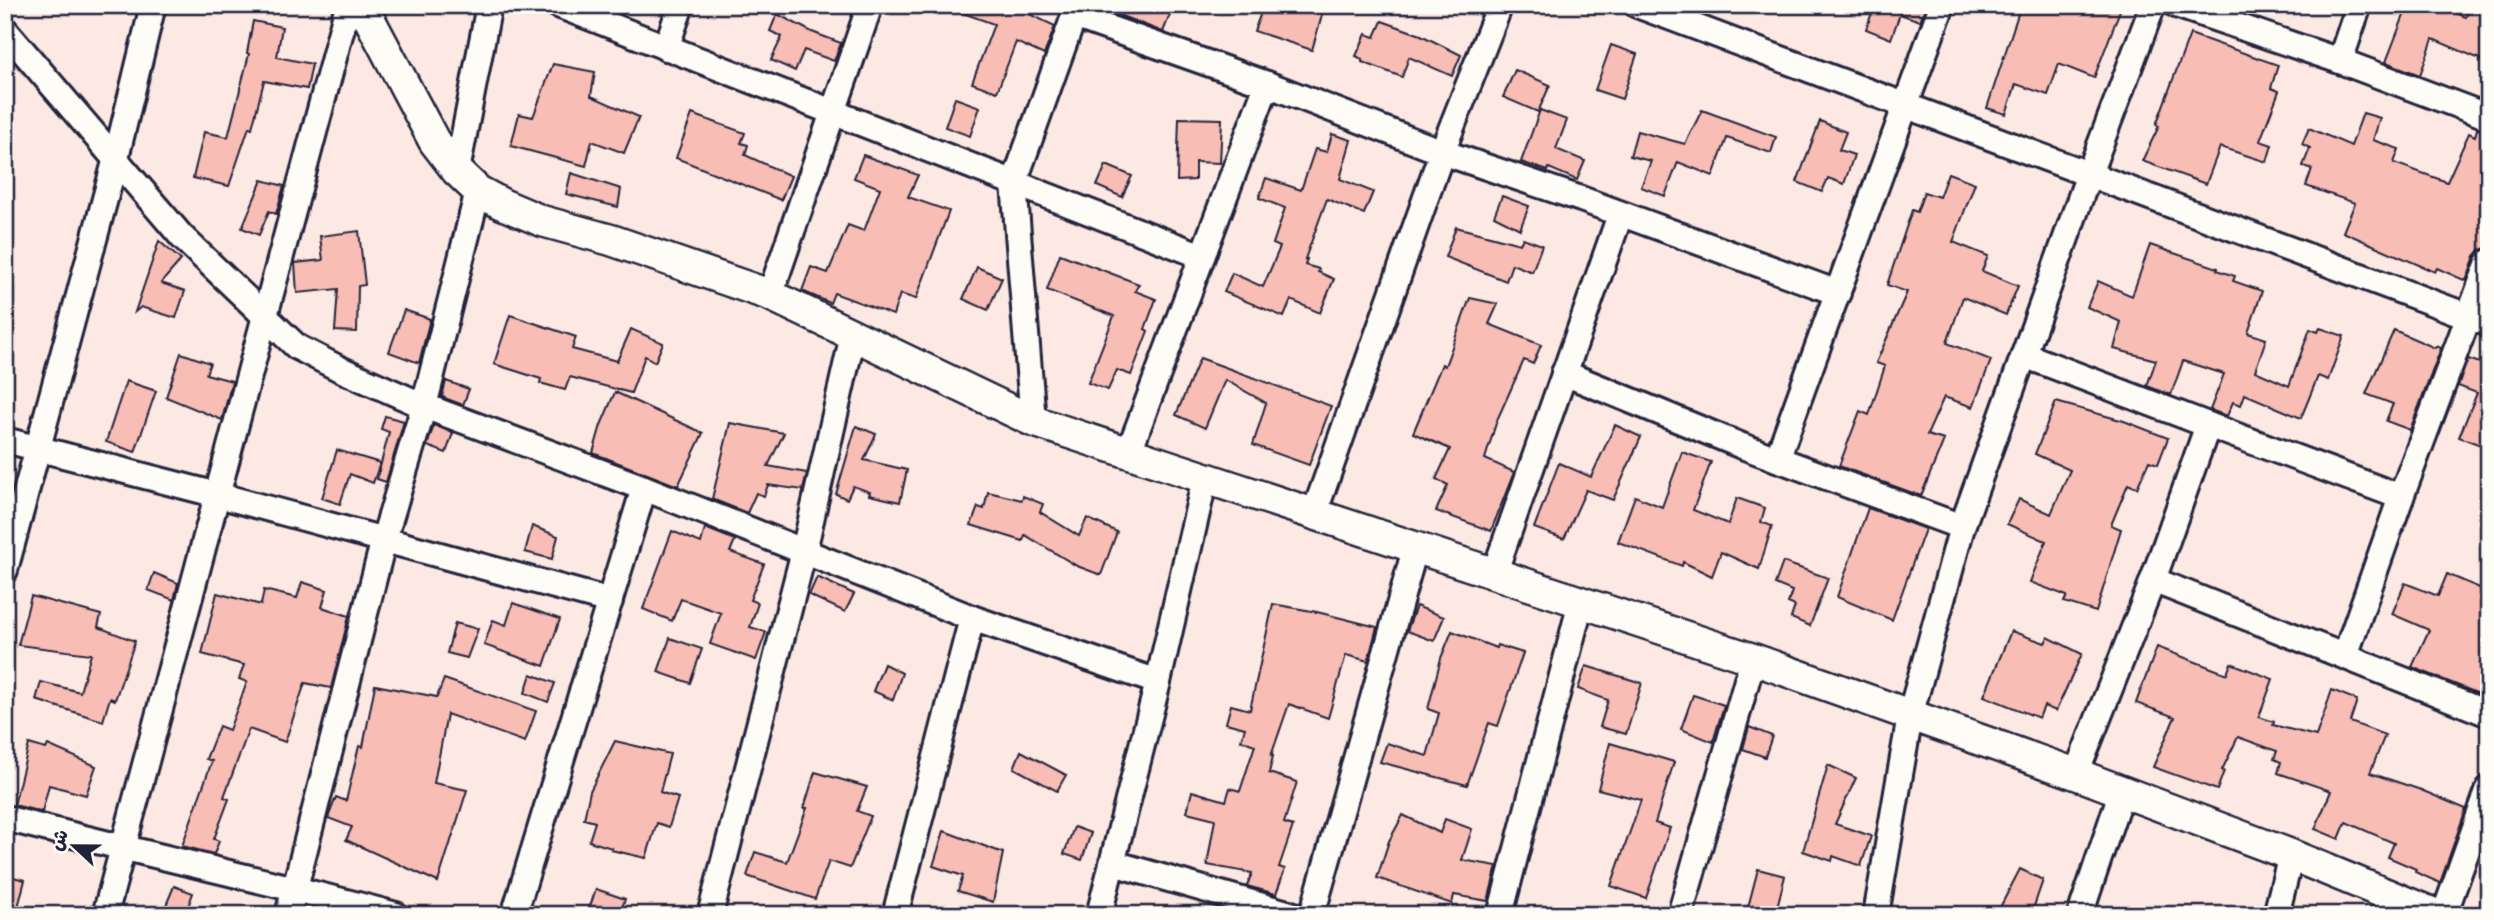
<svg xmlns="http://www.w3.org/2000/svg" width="2494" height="920" viewBox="0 0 2494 920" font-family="'Shantell Sans','Playpen Sans Arabic',sans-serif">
<rect width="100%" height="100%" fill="#fce9e3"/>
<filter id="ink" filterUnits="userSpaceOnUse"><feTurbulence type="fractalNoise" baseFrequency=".0143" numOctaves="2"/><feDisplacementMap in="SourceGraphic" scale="14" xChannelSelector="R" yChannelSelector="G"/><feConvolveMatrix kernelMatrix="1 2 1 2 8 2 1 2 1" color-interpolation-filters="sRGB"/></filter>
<g filter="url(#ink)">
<g fill="#f8bdb5" stroke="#22223b" stroke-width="2">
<polygon points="949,5 1032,5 1029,14 1055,26 1044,55 1016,42 997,92 972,83 994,24 949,8"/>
<polygon points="1093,5 1174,5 1163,32"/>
<polygon points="1264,5 1325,5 1312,50 1254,31"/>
<polygon points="1875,5 1926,5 1920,21 1900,14 1891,39 1866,29"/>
<polygon points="2021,5 2122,5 2094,78 2059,64 2048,95 2016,84 2006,114 1987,108"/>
<polygon points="2408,5 2435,5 2466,17 2471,6 2489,14 2489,63 2433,39 2420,75 2386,62"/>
<polygon points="777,14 812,32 841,43 834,61 804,50 795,71 771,60 782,37 770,31"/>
<polygon points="253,21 282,27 277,57 312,64 307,89 264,81 252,128 249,127 229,186 193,178 204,132 228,137 249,54 247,53"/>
<polygon points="1382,21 1421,35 1461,55 1452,76 1409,57 1402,77 1362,62 1362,59 1356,56 1366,34 1375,37"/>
<polygon points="2190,34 2278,65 2271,88 2279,91 2260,141 2272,145 2267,162 2220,147 2206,184 2142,161 2159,126 2156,125"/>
<polygon points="1611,45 1637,54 1622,99 1595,90"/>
<polygon points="553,64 595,72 591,96 639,117 624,153 592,141 586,166 511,146 519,114 533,117"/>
<polygon points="1515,70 1550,85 1538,112 1503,97"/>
<polygon points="955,98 980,107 970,136 945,127"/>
<polygon points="1540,110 1567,120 1556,149 1585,161 1577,180 1549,168 1548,171 1521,162"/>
<polygon points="1702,110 1776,137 1771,153 1727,138 1713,176 1678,162 1665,196 1641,187 1651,161 1630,156 1637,131 1685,144"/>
<polygon points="2363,113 2380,118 2373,140 2399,149 2394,163 2447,182 2469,133 2475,136 2477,129 2489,131 2489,247 2480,250 2475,256 2466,281 2437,268 2435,272 2343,232 2355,203 2306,186 2312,169 2303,166 2310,148 2302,144 2309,128 2351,146"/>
<polygon points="692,114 745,133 741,143 748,145 745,155 791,176 781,200 676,158"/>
<polygon points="1179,118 1222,119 1220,163 1195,162 1195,180 1177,181"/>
<polygon points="1820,121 1846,132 1839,150 1854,155 1844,184 1828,178 1822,192 1797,182"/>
<polygon points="1332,134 1351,140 1340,179 1373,192 1364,214 1327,199 1305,259 1307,259 1305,265 1319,269 1318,272 1334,279 1320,313 1291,300 1284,317 1224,292 1232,273 1263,287 1280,247 1273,244 1285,208 1259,198 1266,178 1301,190 1315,149 1327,152"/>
<polygon points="863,155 918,175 908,197 949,211 916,299 900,294 893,315 834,293 830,303 802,291 811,267 828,273 848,225 864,231 880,188 854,178"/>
<polygon points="1106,165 1132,176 1122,197 1097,186"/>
<polygon points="571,173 621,189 618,207 566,194"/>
<polygon points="1948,173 1975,183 1953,242 1988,256 1982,271 2018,286 2006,315 1963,297 1947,343 1991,360 1973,407 1944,397 1927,435 1944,440 1921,496 1839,466 1860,411 1869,415 1885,366 1876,363 1907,292 1887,285 1912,210 1917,212 1924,192 1939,197"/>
<polygon points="262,180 284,186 276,214 269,211 259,235 242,228"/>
<polygon points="1502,196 1529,206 1520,229 1494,216"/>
<polygon points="1456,227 1520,244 1523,238 1542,245 1532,272 1512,264 1506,281 1445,257"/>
<polygon points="359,231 365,285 358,286 357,332 335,331 338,289 297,293 295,263 323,260 320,236"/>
<polygon points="159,241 181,260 161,283 185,291 176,318 141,307 135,312"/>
<polygon points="2150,245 2218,268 2217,270 2235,276 2233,281 2262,291 2248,333 2266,339 2255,371 2289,386 2310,329 2318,332 2320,328 2344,336 2328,380 2318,376 2301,418 2245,394 2241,405 2233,402 2227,416 2210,410 2224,374 2183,361 2171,395 2147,386 2156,360 2114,349 2121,322 2087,307 2098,281 2132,296"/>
<polygon points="1060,254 1139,284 1135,291 1156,299 1145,329 1148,331 1131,375 1117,370 1108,390 1088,383 1114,316 1047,290"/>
<polygon points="977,267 1002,278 988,310 963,299"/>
<polygon points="1470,298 1498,304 1489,324 1541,345 1533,364 1524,360 1497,420 1485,459 1514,472 1491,531 1436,511 1448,485 1436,479 1450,449 1413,433 1442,364 1445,366"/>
<polygon points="404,310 430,319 419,363 389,352"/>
<polygon points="510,315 576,337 572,349 617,361 631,329 663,343 655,362 645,356 631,393 570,377 565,390 540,383 541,379 494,364"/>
<polygon points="2394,330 2435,348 2436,346 2441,348 2410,430 2386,421 2393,404 2366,394"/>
<polygon points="181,353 210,363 206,374 232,381 222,420 166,397"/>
<polygon points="1200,358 1331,406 1309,465 1253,445 1266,403 1225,380 1205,428 1176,415"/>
<polygon points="2468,359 2489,366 2489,448 2459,437 2477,393 2458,386"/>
<polygon points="126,381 156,391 135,452 106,442"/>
<polygon points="446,381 469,389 463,405 442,397"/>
<polygon points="615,392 703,433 678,486 593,453 601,425"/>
<polygon points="2056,402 2124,421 2168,438 2158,464 2149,461 2137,488 2128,484 2111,525 2121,529 2096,612 2064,602 2067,596 2030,582 2046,541 2007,524 2019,499 2051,514 2070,470 2035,454"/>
<polygon points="385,416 404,421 386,482 377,479 389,432 381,429"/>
<polygon points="730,423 784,433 768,466 807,473 803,490 768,485 764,496 756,493 747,513 712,499"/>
<polygon points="434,425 453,433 446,453 427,446"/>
<polygon points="1615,425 1641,437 1613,500 1586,490 1564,539 1534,528 1559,463 1591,477"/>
<polygon points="856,426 876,434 864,460 907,470 900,502 869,495 870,492 853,486 847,499 836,494"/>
<polygon points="337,450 380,463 373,483 350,474 340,504 322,498"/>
<polygon points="1682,452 1711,462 1693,510 1728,524 1737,498 1765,508 1761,522 1772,526 1759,569 1721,552 1712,576 1683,562 1682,566 1618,542 1635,496 1662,507"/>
<polygon points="988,492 1022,500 1023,496 1043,504 1040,512 1079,536 1087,518 1117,532 1101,575 1077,566 1025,535 1023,541 971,525 978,507 984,509"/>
<polygon points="1868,508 1925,529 1892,620 1837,597"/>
<polygon points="532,526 558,536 552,559 525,552"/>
<polygon points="705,528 735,540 730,552 764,564 750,600 758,603 750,627 766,632 756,660 710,644 721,613 681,599 672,621 643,609 672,531 701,543"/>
<polygon points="1783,562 1828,578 1810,626 1791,618 1795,606 1788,603 1792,591 1775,584"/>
<polygon points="154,573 178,583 174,600 148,590"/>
<polygon points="2447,574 2489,592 2489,698 2412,667 2429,630 2392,614 2405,583 2438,596"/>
<polygon points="817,577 854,594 845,612 809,595"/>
<polygon points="302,582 327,590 322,607 349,616 331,688 305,683 285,742 249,729 224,797 229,799 214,839 219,841 214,854 182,846 212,761 206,759 219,726 229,730 247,682 239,679 244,665 202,654 217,593 261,605 264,590 297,598"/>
<polygon points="31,596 101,615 98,627 135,641 115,700 110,698 103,721 36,700 41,682 80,692 91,654 18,645"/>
<polygon points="513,603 560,619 544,666 484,645 493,620 506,625"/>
<polygon points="1273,604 1317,612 1377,627 1368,661 1346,655 1328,718 1289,704 1271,756 1273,756 1269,773 1297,782 1284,823 1293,826 1279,867 1285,869 1276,894 1247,886 1252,873 1207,865 1215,819 1187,812 1192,791 1226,801 1230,788 1240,791 1255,745 1241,740 1245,728 1226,723 1231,705 1250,710"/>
<polygon points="1416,606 1444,617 1434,641 1407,631"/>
<polygon points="455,623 478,629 467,658 447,653"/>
<polygon points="1452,631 1496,648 1497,645 1523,653 1498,726 1489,723 1467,785 1380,762 1387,743 1427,756 1439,713 1428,709 1441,658"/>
<polygon points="2011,631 2045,643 2048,637 2082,654 2056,711 2044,706 2039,718 1984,696"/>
<polygon points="670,638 702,649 690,683 658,672"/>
<polygon points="2157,647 2227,674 2231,663 2273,679 2259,717 2274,722 2273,725 2316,736 2332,690 2357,700 2350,722 2385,735 2370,773 2421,790 2466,809 2440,883 2415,872 2416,869 2388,857 2394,843 2346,822 2339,839 2315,829 2331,791 2278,773 2281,762 2274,759 2277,751 2238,737 2222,770 2224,771 2217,790 2153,767 2175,717 2136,703"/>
<polygon points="884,664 902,673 893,700 873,691"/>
<polygon points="1586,666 1642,683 1626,734 1600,727 1608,700 1578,689"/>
<polygon points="531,674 555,683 548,702 525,693"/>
<polygon points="444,679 536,711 525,742 447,714 434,783 467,790 438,882 346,840 352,827 328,818 336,797 346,801 359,746 363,747 375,685 437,697"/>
<polygon points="1693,695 1724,705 1713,742 1681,729"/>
<polygon points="1749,727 1772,736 1765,757 1743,749"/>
<polygon points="615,741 670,754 660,792 678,798 669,827 657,823 646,858 611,850 612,848 589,841 595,822 584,819 590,791"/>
<polygon points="1610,743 1674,762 1655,823 1670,828 1646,898 1611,886 1641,800 1598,789"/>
<polygon points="29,744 46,749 48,745 96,766 86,795 49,785 42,812 14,805"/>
<polygon points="1021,751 1066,775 1057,791 1014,768"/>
<polygon points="1828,765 1856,778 1835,824 1871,836 1861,866 1833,856 1832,861 1803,851"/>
<polygon points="815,772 867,787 857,811 871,816 850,868 829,861 815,899 747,876 755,852 787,862 807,808 804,808"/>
<polygon points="1403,815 1440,833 1445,819 1472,829 1462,860 1497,866 1488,901 1454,895 1452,904 1377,878 1389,841"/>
<polygon points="1074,827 1091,833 1082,860 1064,854"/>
<polygon points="944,831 1003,853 993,902 958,891 963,876 933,866"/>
<polygon points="1758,869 1785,876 1775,915 1746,915"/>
<polygon points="2020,869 2043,880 2031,915 1996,915"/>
<polygon points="5,875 25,880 16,915 5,915"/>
<polygon points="174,886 193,893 185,915 162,915"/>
<polygon points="596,889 625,899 620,915 587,915"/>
</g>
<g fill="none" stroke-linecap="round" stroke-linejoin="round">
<g stroke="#22223b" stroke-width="30">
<g id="minor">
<polyline points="558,5 1202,256"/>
<polyline points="1637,5 2489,324"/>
<polyline points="2176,5 2340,61 2489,117"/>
<polyline points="1074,16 1267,84 1442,152 1581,199 1838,293"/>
<polyline points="5,30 182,237 297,347 340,369 424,406 644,488 972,618 1158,682"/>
<polyline points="666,48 681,5"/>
<polyline points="2340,61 2359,5"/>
<polyline points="457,171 489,5"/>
<polyline points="770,295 870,5"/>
<polyline points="2024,355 2208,425 2153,580 2076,774"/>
<polyline points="1564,373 1742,446 1962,527"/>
<polyline points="1033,421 1014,183 1078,5"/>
<polyline points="2208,425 2401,497 2489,262"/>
<polyline points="5,440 218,495 610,601"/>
<polyline points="1128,454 1267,84"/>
<polyline points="1777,459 1942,5"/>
<polyline points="1314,514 1442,152 1500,5"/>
<polyline points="5,570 116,158 153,5"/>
<polyline points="1494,574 1620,215"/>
<polyline points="2153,580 2489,714"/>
<polyline points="2345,656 2401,497"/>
<path d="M 5,818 C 135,852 266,880 396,915"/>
<polyline points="1113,863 1294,915"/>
<polyline points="105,915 348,5"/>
<polyline points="288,915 384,539 424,406 478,191"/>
<polyline points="514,915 644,488"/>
<polyline points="710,915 804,551 853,335"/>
<polyline points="895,915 972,618"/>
<polyline points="1099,915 1158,682 1205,478"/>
<polyline points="1312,915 1415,549"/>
<polyline points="1500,915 1581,602"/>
<polyline points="1680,915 1753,659"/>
<polyline points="1876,915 1910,716 1962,527 2089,174 2153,5"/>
<polyline points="2080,915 2121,793"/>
<polyline points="2276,915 2291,855"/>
<polyline points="2444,915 2489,788"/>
</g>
</g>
<g stroke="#22223b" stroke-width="35">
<polyline id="tertiary" points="362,5 434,141 457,171 478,191 502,204 542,221 611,240 770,295 1033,421 1753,659 2076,774 2291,855 2437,915"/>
</g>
<use href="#minor" stroke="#fdfcf7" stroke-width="24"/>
<use href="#tertiary" stroke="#fdfcf7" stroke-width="30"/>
</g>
</g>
<rect width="2494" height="920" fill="none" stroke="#fdfcf7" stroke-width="28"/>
<rect x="14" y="14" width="2466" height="892" fill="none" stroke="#22223b" stroke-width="2.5" filter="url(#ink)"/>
<g transform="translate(74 846) rotate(292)" stroke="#fdfcf7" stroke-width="5" paint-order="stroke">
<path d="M0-5L12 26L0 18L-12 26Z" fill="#22223b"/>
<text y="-10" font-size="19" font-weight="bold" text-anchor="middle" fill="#22223b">ش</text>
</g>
</svg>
